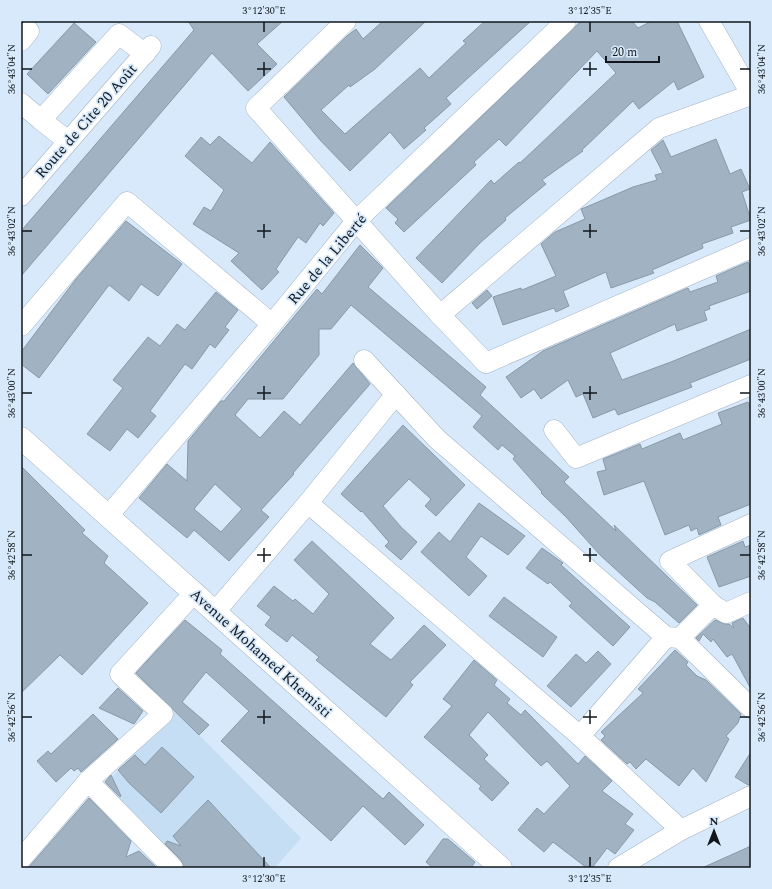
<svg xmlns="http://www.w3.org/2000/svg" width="772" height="889" viewBox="0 0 772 889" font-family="Spectral,serif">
<rect width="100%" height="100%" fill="#d7e9fa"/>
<polygon fill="#c6def4" points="185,620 222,650 182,701 209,725 199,735 301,838 275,868 179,868 95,795 175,710 133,673"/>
<g fill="#a1b2c2" stroke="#8899a8" fill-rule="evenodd">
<polygon points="188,21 283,21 257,44 277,64 248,91 212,53 21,276 21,231 194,30"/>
<polygon points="383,21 426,21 375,69 350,87 349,85 321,110 345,134 420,68 429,78 466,43 463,41 485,21 531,21 446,98 451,104 424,128 426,130 404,149 390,132 350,171 320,140 284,97 347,36 356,29 363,39"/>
<polygon points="581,21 632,21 638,28 652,21 677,21 704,77 678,90 674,81 639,109 633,101 582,150 583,151 542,180 546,184 505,218 506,220 480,243 442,283 416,258 491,180 494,184 519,162 520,163 616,73 597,51 506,146 499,139 474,162 476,165 404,232 395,223 398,219 386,208"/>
<polygon points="74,23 96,42 48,94 27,74"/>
<polygon points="219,136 252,163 270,142 334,213 323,226 320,223 306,243 298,237 276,269 279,272 262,290 231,261 239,253 193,224 204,207 211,211 224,190 185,156 201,137 210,145"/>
<polygon points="716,139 730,174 741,169 750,189 742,192 751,220 731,227 733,233 702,244 703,248 652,270 654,273 611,288 606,272 563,291 569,306 556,312 554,308 503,325 493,297 521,288 522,290 556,276 541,244 555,232 585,219 581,209 584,208 633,187 657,180 655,175 663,173 651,150 663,140 671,157"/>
<polygon points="126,221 182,264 158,296 141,284 129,301 109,285 39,378 21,364 21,352 76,279"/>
<path d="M 360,245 L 383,268 L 368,287 L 486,387 L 480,395 L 569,477 L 564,482 L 616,531 L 614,525 L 697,605 L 679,623 L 655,602 L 647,598 L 600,555 L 566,517 L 541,493 L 542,492 L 513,459 L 515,456 L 502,445 L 498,450 L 473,427 L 482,416 L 351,305 L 331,329 L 319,329 L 319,355 L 283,399 L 248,399 L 235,415 L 260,438 L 284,411 L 300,425 L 353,363 L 370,384 L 293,473 L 294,474 L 261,510 L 269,517 L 229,561 L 194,530 L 187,538 L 139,498 L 167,464 L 187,481 L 188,441 L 221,401 L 224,401 L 317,289 L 322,294 ZM 215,484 L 242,509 L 221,532 L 194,509 Z"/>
<polygon points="748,262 751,269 751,291 709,306 710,309 704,311 707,320 677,331 675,324 610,353 622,380 671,362 751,329 751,359 690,383 692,387 618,415 615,409 593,418 583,394 576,397 568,380 541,399 534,389 521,398 506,377 543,351 688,288 690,292 718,282 716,276"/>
<polygon points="487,290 492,296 477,309 472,303"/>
<polygon points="216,292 238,310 225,327 229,330 215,348 210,344 192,369 185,364 150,411 156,416 138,438 127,429 110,451 87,434 123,388 113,380 148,337 160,346 177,324 185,330"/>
<polygon points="748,402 751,410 751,504 718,517 721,525 699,535 697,528 691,531 689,525 665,535 644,481 604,495 597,472 606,470 603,459 640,444 642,449 680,433 683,440 722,424 718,413"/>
<polygon points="403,425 465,485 436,516 425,506 431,499 409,479 383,506 401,527 417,542 401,560 385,546 389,542 362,511 361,512 341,494"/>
<polygon points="21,466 85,530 82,533 108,556 104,563 148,603 82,675 60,655 21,693"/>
<polygon points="479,503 525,536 508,555 481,536 466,557 487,576 469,596 421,552 439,532 450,542"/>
<polygon points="312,541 394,618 370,644 391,660 424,625 446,645 410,682 413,685 386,717 316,660 319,657 292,635 287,642 265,625 271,617 257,606 274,586 293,601 295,599 313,614 329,594 294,560"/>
<polygon points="743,541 745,547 751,545 751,576 719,587 707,557"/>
<polygon points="542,548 563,563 561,565 630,627 613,646 569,606 572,603 550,582 548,584 526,568"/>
<polygon points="504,597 557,637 543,657 489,616"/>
<polygon points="743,618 751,629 751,689 732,654 727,657 713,639 711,642 703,634 699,641 696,638 715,620 725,624 729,624 734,628 732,623"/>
<polygon points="185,620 222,650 220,654 383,799 389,792 424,825 405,845 363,806 331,841 221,741 249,711 206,672 182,702 209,725 199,735 136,673"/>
<polygon points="675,650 688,662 686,665 697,676 706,680 741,714 738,723 726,736 729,739 706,782 693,768 679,786 646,759 636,769 630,762 627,764 601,740 605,736 601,732 643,693 638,689"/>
<polygon points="598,651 611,664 571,707 547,686 576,654 586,663"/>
<polygon points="474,660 497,680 494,685 510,699 507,703 521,715 525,710 578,764 585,756 612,781 602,791 633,814 625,824 634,830 615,854 607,848 592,868 587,868 553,842 544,852 518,830 537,808 544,814 570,786 547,761 541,766 488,712 469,735 488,755 484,759 509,783 492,801 479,789 481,786 424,737 452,706 443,699"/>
<polygon points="118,688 143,711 134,724 99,708"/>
<polygon points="93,714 118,739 81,772 78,768 74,771 71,768 56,782 37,761 48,751 51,754"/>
<polygon points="162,747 194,777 161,813 129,783 118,770 135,755 145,765"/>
<polygon points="751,752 751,785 748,785 735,777"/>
<polygon points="111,775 121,796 120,797 105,782"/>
<polygon points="89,798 131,841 126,857 139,851 157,868 28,868"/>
<polygon points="208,800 271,868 184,868 181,860 165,844 167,841 181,846 173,836"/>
<polygon points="443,839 448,839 475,862 471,868 433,868 426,862"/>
<polygon points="751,846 751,868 702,868"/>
</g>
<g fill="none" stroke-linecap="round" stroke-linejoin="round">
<g stroke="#a4b5c5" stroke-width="21">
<g id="street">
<polyline points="346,21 256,108 440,315 659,128 751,95"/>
<polyline points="709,21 751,94"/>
<polyline points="21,41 29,31"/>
<polyline points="21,103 41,120 119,34 145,54"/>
<polyline points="41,120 68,141"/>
<polyline points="21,196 151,46"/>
<polyline points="440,315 486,363 751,248"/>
<polyline points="21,326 127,202 272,324"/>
<polyline points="364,360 437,439 666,637 680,638 751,708"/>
<polyline points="554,430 576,458 751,385"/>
<polyline points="308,503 580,736 681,830"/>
<polyline points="108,516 272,324 357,220 566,21"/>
<polyline points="751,524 670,561 713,605 726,613 751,602"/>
<polyline points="215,612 308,503 396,394"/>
<polyline points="680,638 713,605"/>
<polyline points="580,736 666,637"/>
<polyline points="88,781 173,868"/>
<polyline points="21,859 88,781 163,714 120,674 194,593"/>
<polyline points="618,868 681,830 751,796"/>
</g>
</g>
<g stroke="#a4b5c5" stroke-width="23">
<polyline id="secondary" points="21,438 501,868"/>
</g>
<use href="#street" stroke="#fff" stroke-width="20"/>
<use href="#secondary" stroke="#fff" stroke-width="22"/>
</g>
<path fill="none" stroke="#11171d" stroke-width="1.5" d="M 264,22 L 264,32M 590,22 L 590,32M 264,62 L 264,76M 590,62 L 590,76M 22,69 L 32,69M 257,69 L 271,69M 583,69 L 597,69M 740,69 L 750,69M 264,224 L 264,238M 590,224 L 590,238M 22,231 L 32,231M 257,231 L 271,231M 583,231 L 597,231M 740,231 L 750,231M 264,386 L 264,400M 590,386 L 590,400M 22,393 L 32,393M 257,393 L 271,393M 583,393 L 597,393M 740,393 L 750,393M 264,548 L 264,562M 590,548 L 590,562M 22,555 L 32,555M 257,555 L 271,555M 583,555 L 597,555M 740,555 L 750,555M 264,710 L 264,724M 590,710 L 590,724M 22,717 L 32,717M 257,717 L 271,717M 583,717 L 597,717M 740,717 L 750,717M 264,857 L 264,867M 590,857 L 590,867"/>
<g text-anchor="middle" stroke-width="3.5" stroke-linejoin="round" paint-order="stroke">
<g font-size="15" fill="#11171d" stroke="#d7e9fa">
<text transform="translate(86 121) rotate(-49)" y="5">Route de Cite 20 Août</text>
<text transform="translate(327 259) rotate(-50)" y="5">Rue de la Liberté</text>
<text transform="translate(261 653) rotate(42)" y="5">Avenue Mohamed Khemisti</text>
</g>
</g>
<rect width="772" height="889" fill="none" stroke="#d7e9fa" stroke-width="44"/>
<g transform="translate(714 831)" stroke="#d7e9fa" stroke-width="3" paint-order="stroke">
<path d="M0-3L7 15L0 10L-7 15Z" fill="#11171d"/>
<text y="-6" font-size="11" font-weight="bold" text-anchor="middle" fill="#11171d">N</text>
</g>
<path d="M606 56v6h53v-6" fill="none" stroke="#11171d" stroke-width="2"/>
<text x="612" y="56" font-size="12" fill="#11171d" stroke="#d7e9fa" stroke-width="3" paint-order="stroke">20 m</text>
<rect x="22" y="22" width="728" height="845" fill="none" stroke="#11171d" stroke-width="1.5"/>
<g font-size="10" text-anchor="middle" fill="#11171d">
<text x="264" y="14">3°12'30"E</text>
<text x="590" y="14">3°12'35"E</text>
<text transform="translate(11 69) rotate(-90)" y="4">36°43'04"N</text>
<text transform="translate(761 69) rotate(-90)" y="4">36°43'04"N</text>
<text transform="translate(11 231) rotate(-90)" y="4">36°43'02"N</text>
<text transform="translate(761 231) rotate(-90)" y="4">36°43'02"N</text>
<text transform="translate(11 393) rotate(-90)" y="4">36°43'00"N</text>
<text transform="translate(761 393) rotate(-90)" y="4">36°43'00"N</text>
<text transform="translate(11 555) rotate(-90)" y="4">36°42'58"N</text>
<text transform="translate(761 555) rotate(-90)" y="4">36°42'58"N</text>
<text transform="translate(11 717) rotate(-90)" y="4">36°42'56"N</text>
<text transform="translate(761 717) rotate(-90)" y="4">36°42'56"N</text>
<text x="264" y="882">3°12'30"E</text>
<text x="590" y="882">3°12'35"E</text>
</g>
</svg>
